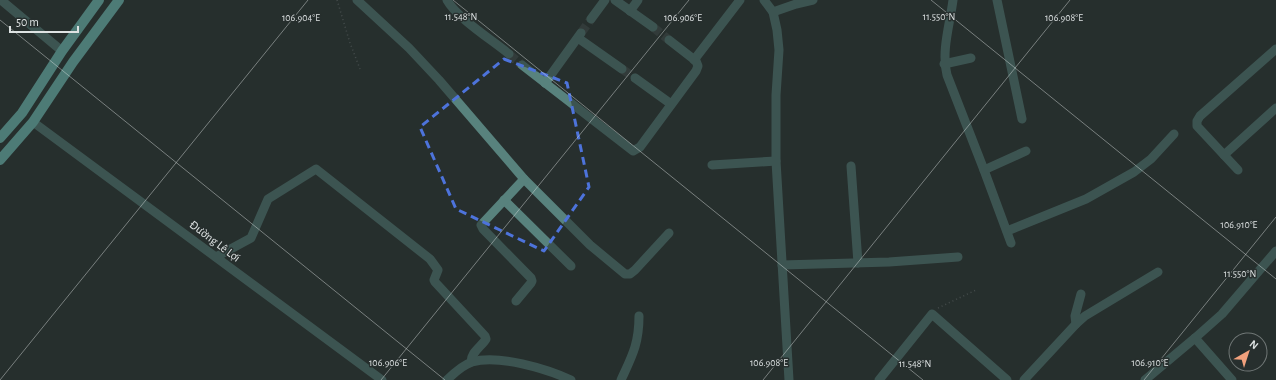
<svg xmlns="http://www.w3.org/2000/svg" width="1276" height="380" viewBox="0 0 1276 380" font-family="'Alegreya Sans',sans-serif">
<rect width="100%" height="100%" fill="#272f2e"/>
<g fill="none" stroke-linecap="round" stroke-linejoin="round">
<g stroke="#424a49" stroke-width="9" stroke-dasharray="9 4.5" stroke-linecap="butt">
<polyline points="653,27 669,40"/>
<polyline points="581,33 591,19"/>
<polyline points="509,54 522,65"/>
<polyline points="622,69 635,78"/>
</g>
<g stroke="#686e6e" stroke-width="1.5" stroke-dasharray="1 3" stroke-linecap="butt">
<polyline points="337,0 350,43 360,69"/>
<polyline points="938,308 976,290"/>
</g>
<g stroke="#58827d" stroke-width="9">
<polyline points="1,0 62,51"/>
<polyline points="357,0 409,48 439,80 524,179 590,245 625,274 630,274 635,270 669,233"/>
<path d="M 447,0 C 457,18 492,40 509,54"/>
<polyline points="615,0 653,27"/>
<polyline points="764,0 773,12 777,30 779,50 776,95 776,161 789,380"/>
<path d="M 953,0 C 950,24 941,51 947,75 L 984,170 L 1011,243"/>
<polyline points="997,0 1022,119"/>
<polyline points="630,11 638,0"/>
<polyline points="773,12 796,4 813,0"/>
<polyline points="591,19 605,0"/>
<polyline points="578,38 622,69"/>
<polyline points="694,60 740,0"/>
<polyline points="944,64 971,58"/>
<polyline points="522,65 633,151 640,147 696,71 698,66 696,61 669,40"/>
<polyline points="635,78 671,104"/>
<polyline points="545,83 581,33"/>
<polyline points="33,122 382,380"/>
<polyline points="1224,155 1276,108"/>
<polyline points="712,165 776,161"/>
<polyline points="851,166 858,263"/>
<polyline points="984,170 1026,151"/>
<polyline points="1238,170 1197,126 1197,121 1200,116 1276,49"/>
<polyline points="504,200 571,266"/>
<polyline points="1007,231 1086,199 1134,172 1151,159 1174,134"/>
<path d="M 216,257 L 251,238 L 268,199 L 316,169 L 430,259 L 438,270 L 434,280 L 435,282 L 485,336 L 486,339 C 481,347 471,352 471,362"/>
<polyline points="782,265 889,262 958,257"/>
<polyline points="516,301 531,283 532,281 531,278 483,229 481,225 524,179"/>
<polyline points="1076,324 1075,316 1081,294"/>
<polyline points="1195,338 1232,380"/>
<path d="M 447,380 C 454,373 463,365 472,362 C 498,354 547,369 571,380"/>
<path d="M 621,380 C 632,356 639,344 639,316"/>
<polyline points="879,380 932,314 1007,380"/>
<polyline points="1024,380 1076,324 1085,316 1158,272"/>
<polyline points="1145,380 1195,338 1222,314 1276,251"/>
</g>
<g stroke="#7dd7ce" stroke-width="10">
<polyline points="0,138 22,113 62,51 99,0"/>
<polyline points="0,160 33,122 73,62 119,0"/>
</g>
</g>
<path d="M0 0H1276V380H0ZM 504,59 L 567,83 L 589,187 L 544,251 L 456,209 L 420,127 Z" fill="#272f2e" fill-opacity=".55" fill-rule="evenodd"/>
<path fill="none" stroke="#4d73db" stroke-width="3" stroke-dasharray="8 5" stroke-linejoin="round" d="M 504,59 L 567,83 L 589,187 L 544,251 L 456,209 L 420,127 Z"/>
<path fill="none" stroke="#dee3e3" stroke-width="1" stroke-opacity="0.45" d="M 453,0 L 923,380M 931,0 L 1276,279M 0,20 L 445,380M 0,380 L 308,0M 381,380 L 689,0M 763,380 L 1070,0M 1144,380 L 1276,217"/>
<g text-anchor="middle" stroke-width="3" stroke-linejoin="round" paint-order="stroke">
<g font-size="12" fill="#dee3e3" stroke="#272f2e">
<text transform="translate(215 241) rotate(37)" y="4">Đường Lê Lợi</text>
</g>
</g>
<g font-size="10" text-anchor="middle" fill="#dee3e3" stroke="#272f2e" stroke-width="3" stroke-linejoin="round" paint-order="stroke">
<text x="461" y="20">11.548°N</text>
<text x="939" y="20">11.550°N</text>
<text x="301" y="21">106.904°E</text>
<text x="683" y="21">106.906°E</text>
<text x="1064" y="21">106.908°E</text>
<text x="1239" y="228">106.910°E</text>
<text x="1240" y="277">11.550°N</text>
<text x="388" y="366">106.906°E</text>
<text x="769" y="366">106.908°E</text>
<text x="1150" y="366">106.910°E</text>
<text x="915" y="367">11.548°N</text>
</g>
<g transform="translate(1248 352) rotate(39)"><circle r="19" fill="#272f2e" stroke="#707776"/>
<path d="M0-3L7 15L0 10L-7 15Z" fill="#f1a17d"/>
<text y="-6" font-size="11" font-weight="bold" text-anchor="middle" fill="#dee3e3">N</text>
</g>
<path d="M10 26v6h68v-6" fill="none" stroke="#dee3e3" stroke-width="2"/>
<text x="16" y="26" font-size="12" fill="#dee3e3" stroke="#272f2e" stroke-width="3" paint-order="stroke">50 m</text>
</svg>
